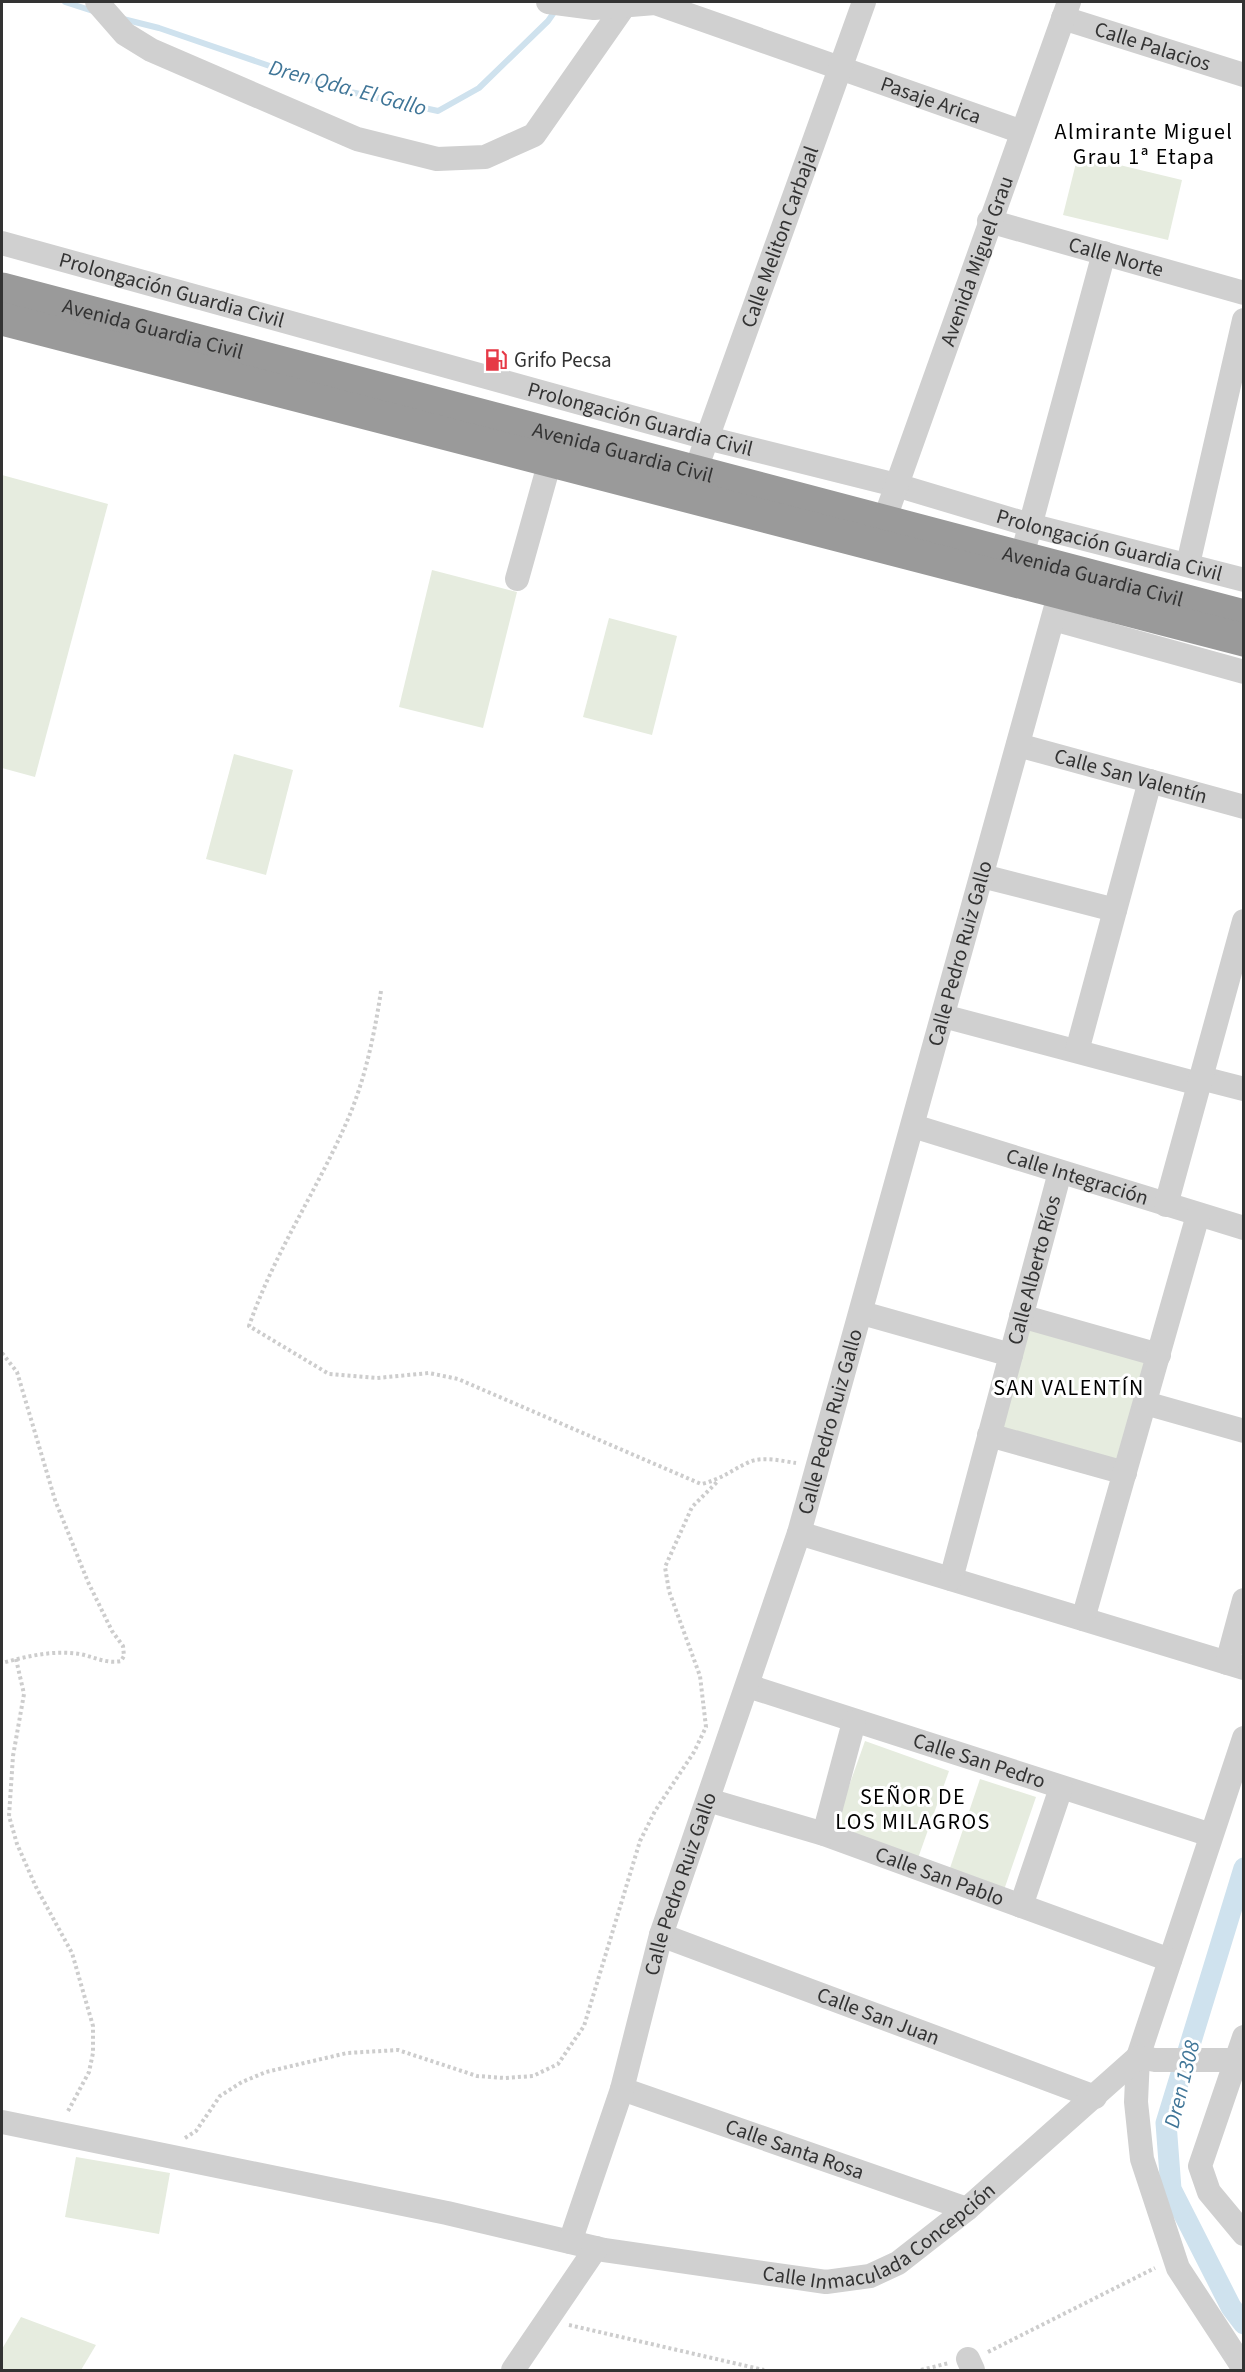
<svg xmlns="http://www.w3.org/2000/svg" width="1245" height="2372" viewBox="0 0 1245 2372" font-family="'Source Sans 3',sans-serif">
<rect width="100%" height="100%" fill="#fff"/>
<g fill="#e6ecdf">
<polygon points="1078,155 1182,180 1168,240 1063,215"/>
<polygon points="2,475 108,504 35,777 2,768"/>
<polygon points="432,570 517,592 483,728 399,707"/>
<polygon points="609,618 677,636 652,735 583,717"/>
<polygon points="234,754 293,770 266,875 206,859"/>
<polygon points="1030,1329 1148,1361 1119,1464 998,1431"/>
<polygon points="865,1741 949,1771 917,1861 833,1831"/>
<polygon points="980,1779 1036,1797 1004,1890 949,1871"/>
<polygon points="76,2157 170,2173 159,2234 65,2217"/>
<polygon points="21,2317 96,2345 81,2370 2,2370 2,2349"/>
</g>
<g fill="none" stroke-linecap="round" stroke-linejoin="round">
<g stroke="#cfe2ee" stroke-width="6">
<polyline points="65,2 96,12"/>
<polyline points="123,19 159,28 337,89 438,111 479,88 548,21 557,8"/>
</g>
<polyline stroke="#cfe2ee" stroke-width="21" points="1244,1868 1166,2123 1171,2189 1231,2307 1244,2324"/>
<g stroke="#cdcdcd" stroke-width="4" stroke-dasharray="3 3" stroke-linecap="butt">
<path d="M 381,991 C 374,1037 364,1085 344,1128 C 314,1195 273,1256 249,1326 L 329,1374 L 377,1378 L 429,1373 L 458,1379 L 701,1484 C 720,1480 732,1470 749,1462 C 763,1456 782,1461 796,1463"/>
<path d="M 2,1353 L 17,1372 L 55,1500 L 88,1582 L 112,1631 L 123,1646 L 124,1656 L 121,1661 C 107,1664 94,1657 80,1654 C 53,1650 28,1656 2,1663"/>
<polyline points="16,1659 24,1694 13,1756 9,1816 17,1844 36,1887 72,1953 93,2026 93,2053 89,2072 67,2113"/>
<polyline points="185,2138 196,2131 220,2096 242,2082 266,2072 347,2053 398,2050 477,2076 505,2078 533,2076 558,2064 584,2026 640,1841 655,1811 694,1752 706,1727 700,1676 669,1591 665,1567 692,1507 718,1481"/>
<polyline points="569,2325 764,2370"/>
<polyline points="988,2352 1155,2268"/>
<polyline points="921,2370 949,2363"/>
</g>
<g stroke="#d0d0d0" stroke-width="24">
<polyline points="97,2 125,34 151,50 357,139 437,159 485,157 534,135 627,2"/>
<path id="s1" d="M 548,2 L 594,8 L 655,3 L 1022,132"/>
<path id="s2" d="M 1063,18 L 1244,75"/>
<path id="s3" d="M 989,221 L 1244,293"/>
<path id="s4" d="M 2,243 L 707,438 L 896,485 L 1030,525 L 1244,580"/>
<path id="s5" d="M 695,472 L 864,2"/>
<path id="s6" d="M 884,521 L 1069,2"/>
<polyline points="1026,541 1104,253"/>
<polyline points="1188,564 1244,320"/>
<polyline points="517,579 550,461"/>
<polyline points="1053,619 1244,672"/>
<path id="s7" d="M 1018,745 L 1244,807"/>
<polyline points="982,876 1115,910"/>
<polyline points="943,1016 1199,1084"/>
<polyline points="1077,1051 1150,781"/>
<polyline points="1201,1078 1244,1089"/>
<path id="s8" d="M 913,1126 L 1244,1228"/>
<polyline points="1166,1205 1244,921"/>
<polyline points="862,1313 1011,1355"/>
<polyline points="1021,1316 1159,1355"/>
<polyline points="1145,1403 1244,1431"/>
<polyline points="989,1435 1125,1473"/>
<polyline points="799,1533 1244,1668"/>
<path id="s9" d="M 951,1579 L 1060,1172"/>
<polyline points="1083,1619 1198,1215"/>
<polyline points="1227,1663 1244,1600"/>
<path id="s10" d="M 748,1686 L 1211,1835"/>
<polyline points="1244,1738 1138,2057 1136,2102 1142,2159 1175,2259 1178,2268 1244,2369"/>
<path id="s11" d="M 708,1800 L 824,1834 L 1170,1960"/>
<polyline points="824,1834 854,1722"/>
<polyline points="1021,1906 1061,1788"/>
<path id="s12" d="M 661,1935 L 1095,2097"/>
<polyline points="1244,2037 1200,2166 1209,2192 1244,2234"/>
<path id="s13" d="M 622,2089 L 967,2209"/>
<path id="s14" d="M 2,2122 L 447,2213 L 604,2250 L 826,2282 L 870,2276 L 898,2263 L 967,2209 L 1138,2057 L 1155,2060 L 1236,2060 L 1244,2063"/>
<path id="s15" d="M 570,2242 L 622,2089 L 661,1935 L 799,1533 L 1060,592"/>
<polyline points="968,2359 973,2370"/>
<polyline points="513,2370 596,2248"/>
</g>
<g stroke="#9a9a9a" stroke-width="33">
<path id="s16" d="M 2,289 L 1244,616"/>
<polyline points="2,319 1244,640"/>
</g>
</g>
<defs>
<g id="fuel-bare" transform="scale(1.8)"><path d="M-5.5-6h7V0h2V4h1.3V-2.5L3-4.5l.8-.8L6-3V5H2.5V1h-1V6h-7ZM-4.2-4.7v3.2H.2V-4.7Z" fill="#e63946" stroke="#fff" stroke-width="2.5" paint-order="stroke"/></g>
</defs>
<g fill-rule="evenodd">
<use href="#fuel-bare" x="496" y="360"/>
</g>
<g text-anchor="middle" stroke-width="6" stroke-linejoin="round" paint-order="stroke">
<g font-size="21" fill="#333" stroke="#fff">
<text dy="7" stroke="none"><textPath href="#s2" startOffset="94">Calle Palacios</textPath></text>
<text dy="7" stroke="none"><textPath href="#s1" startOffset="400">Pasaje Arica</textPath></text>
<text dy="7" stroke="none"><textPath href="#s5" startOffset="250">Calle Meliton Carbajal</textPath></text>
<text dy="7" stroke="none"><textPath href="#s3" startOffset="132">Calle Norte</textPath></text>
<text dy="7" stroke="none"><textPath href="#s6" startOffset="276">Avenida Miguel Grau</textPath></text>
<text dy="7" stroke="none"><textPath href="#s4" startOffset="176">Prolongación Guardia Civil</textPath></text>
<text dy="7" stroke="none"><textPath href="#s16" startOffset="156">Avenida Guardia Civil</textPath></text>
<text dy="7" stroke="none"><textPath href="#s4" startOffset="662">Prolongación Guardia Civil</textPath></text>
<text dy="7" stroke="none"><textPath href="#s16" startOffset="642">Avenida Guardia Civil</textPath></text>
<text dy="7" stroke="none"><textPath href="#s4" startOffset="1148">Prolongación Guardia Civil</textPath></text>
<text dy="7" stroke="none"><textPath href="#s16" startOffset="1128">Avenida Guardia Civil</textPath></text>
<text dy="7" stroke="none"><textPath href="#s7" startOffset="117">Calle San Valentín</textPath></text>
<text dy="7" stroke="none"><textPath href="#s15" startOffset="1347">Calle Pedro Ruiz Gallo</textPath></text>
<text dy="7" stroke="none"><textPath href="#s8" startOffset="172">Calle Integración</textPath></text>
<text dy="7" stroke="none"><textPath href="#s9" startOffset="320">Calle Alberto Ríos</textPath></text>
<text dy="7" stroke="none"><textPath href="#s15" startOffset="861">Calle Pedro Ruiz Gallo</textPath></text>
<text dy="7" stroke="none"><textPath href="#s10" startOffset="243">Calle San Pedro</textPath></text>
<text dy="7" stroke="none"><textPath href="#s11" startOffset="244">Calle San Pablo</textPath></text>
<text dy="7" stroke="none"><textPath href="#s15" startOffset="375">Calle Pedro Ruiz Gallo</textPath></text>
<text dy="7" stroke="none"><textPath href="#s12" startOffset="232">Calle San Juan</textPath></text>
<text dy="7" stroke="none"><textPath href="#s13" startOffset="183">Calle Santa Rosa</textPath></text>
<text dy="7" stroke="none"><textPath href="#s14" startOffset="906">Calle Inmaculada Concepción</textPath></text>
</g>
<g font-size="21" fill="#333" stroke="#fff" text-anchor="start">
<text x="514" y="367">Grifo Pecsa</text>
</g>
<g font-size="22" font-style="italic" fill="#3f7597" stroke="#fff">
<text transform="translate(348 87) rotate(15)" y="8">Dren Qda. El Gallo</text>
<text transform="translate(1181 2084) rotate(-76)" y="8">Dren 1308</text>
</g>
<g font-size="22" letter-spacing="1.5" fill="#000" stroke="#fff">
<text x="1144" y="139">Almirante Miguel<tspan x="1144" dy="25">Grau 1ª Etapa</tspan></text>
<text x="1069" y="1395">SAN VALENTÍN</text>
<text x="913" y="1804">SEÑOR DE<tspan x="913" dy="25">LOS MILAGROS</tspan></text>
</g>
</g>
<rect width="1245" height="2372" fill="none" stroke="#333333" stroke-width="6"/>
</svg>
